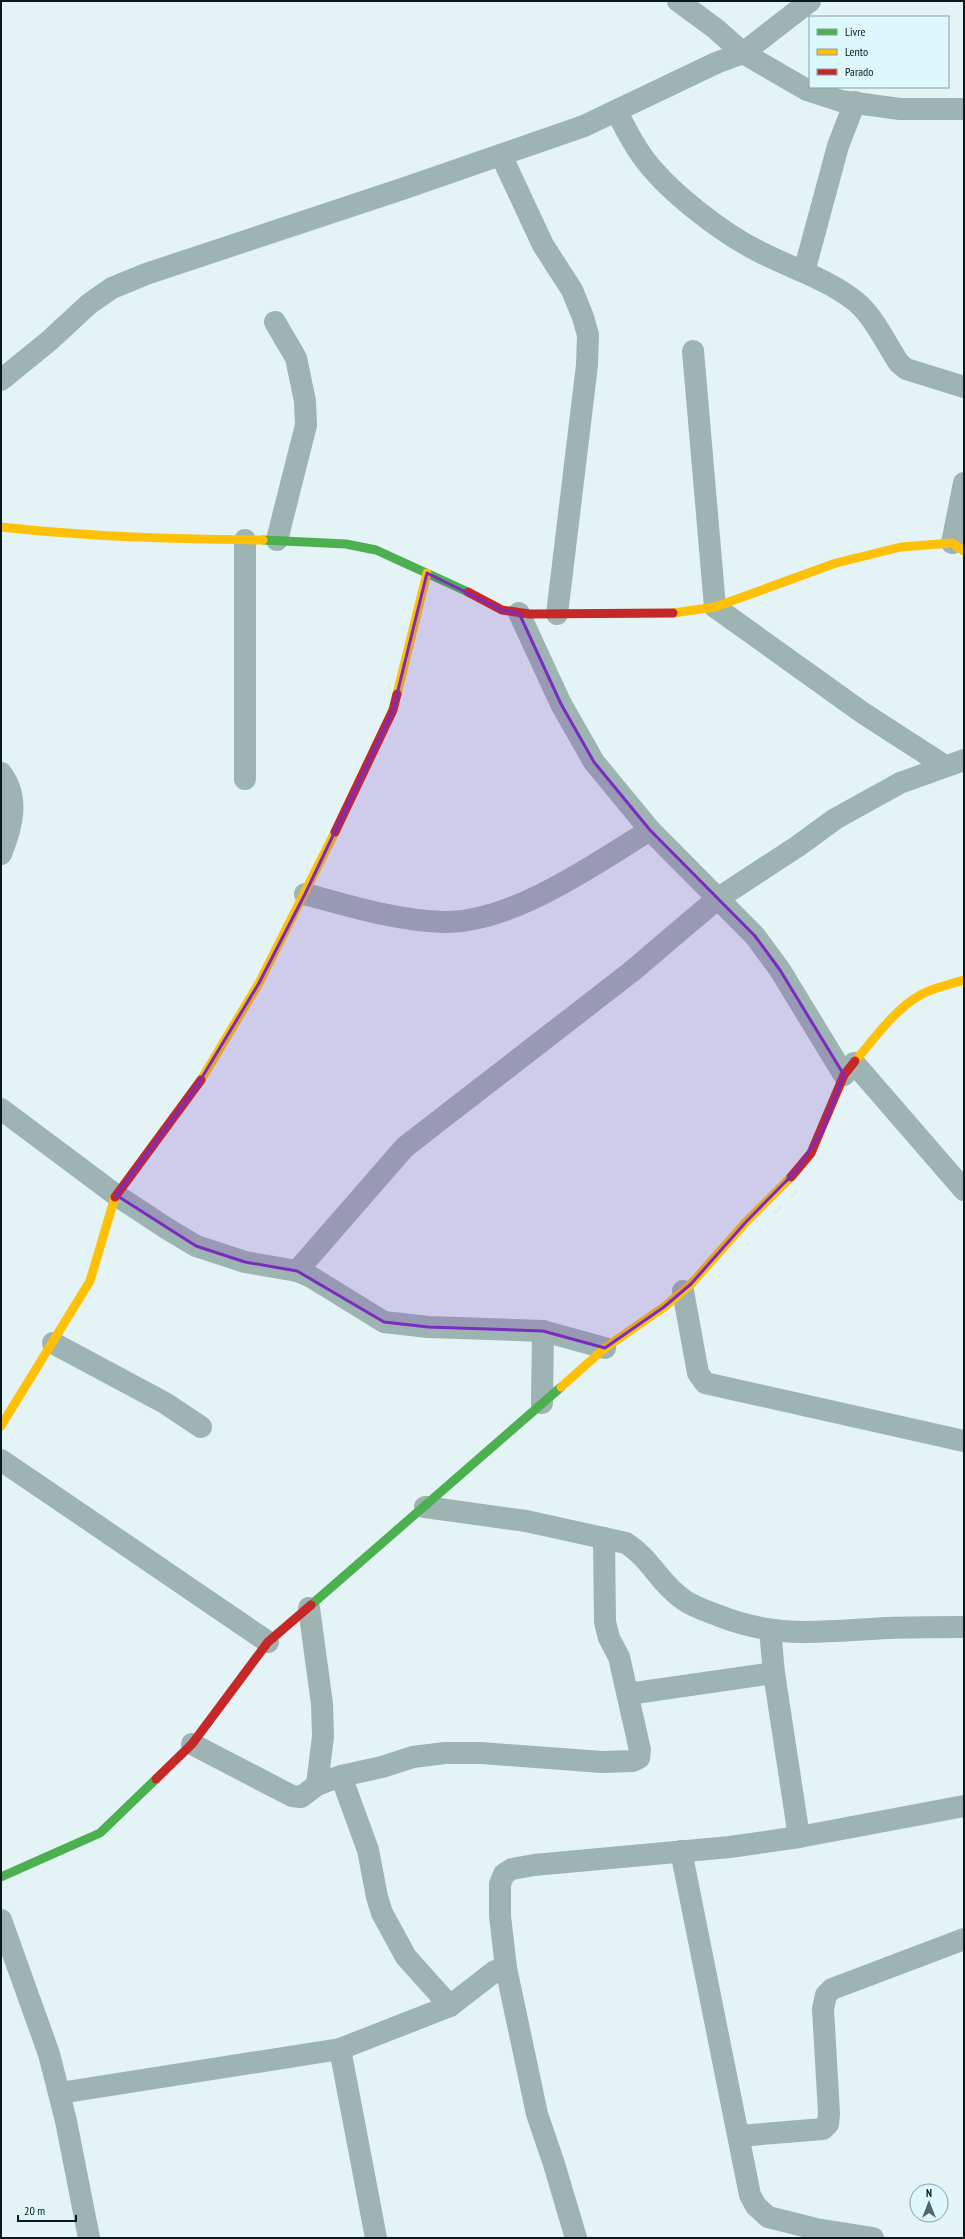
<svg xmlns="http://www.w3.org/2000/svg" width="965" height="2239" viewBox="0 0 965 2239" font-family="'PT Sans Narrow',sans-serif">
<rect width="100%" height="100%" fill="#e4f3f5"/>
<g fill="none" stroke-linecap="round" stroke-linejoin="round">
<g stroke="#9eb4b3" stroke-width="22">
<polyline points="678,1 716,29 743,53 807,90 841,101 900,109 964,109"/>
<path d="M 616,111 C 624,125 631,140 640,153 C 665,190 724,235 764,254 C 794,269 829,280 855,301 C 874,316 886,344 899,363 L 906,369 L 964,387"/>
<polyline points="501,155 543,245 572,290 583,317 588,335 587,365 557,614"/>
<polyline points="804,272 838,146 855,102"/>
<polyline points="275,322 296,358 305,401 306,425 277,540"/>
<polyline points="693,351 715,607 863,713 945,766"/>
<polyline points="1,380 49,341 89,304 112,288 146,274 405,188 584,126 716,63 743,53 810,1"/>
<polyline points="245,540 245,779"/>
<polyline points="952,543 964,483"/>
<polyline points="519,613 561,704 594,762 650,830 755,936 780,970 844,1075"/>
<path d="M 1,773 C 20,798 12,827 1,854"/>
<path d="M 305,894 C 350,906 398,921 445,922 C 513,922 594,865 650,830"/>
<polyline points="854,1063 964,1190"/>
<polyline points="1,1109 116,1195 166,1228 196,1246 245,1262 297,1271 311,1277 384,1322 428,1327 543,1331 605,1348"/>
<polyline points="297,1271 405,1147 631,972 717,899 798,846 835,819 900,783 964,760"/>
<polyline points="683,1291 698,1373 705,1383 964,1441"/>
<polyline points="53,1343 165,1403 201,1427"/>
<polyline points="542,1403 543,1331"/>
<polyline points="1,1460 268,1642"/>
<path d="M 425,1507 L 526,1521 L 626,1543 C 650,1558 661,1585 684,1600 C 694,1607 706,1611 717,1615 C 779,1640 825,1631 888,1628 C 913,1627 939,1627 964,1627"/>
<polyline points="309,1608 322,1704 323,1736 317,1785"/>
<polyline points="770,1630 774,1673 799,1837"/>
<polyline points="628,1694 774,1673"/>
<polyline points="192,1744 292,1796 301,1797 317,1785 341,1776 382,1767 413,1757 445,1753 481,1753 602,1762 633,1761 639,1758 640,1750 619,1657 609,1638 605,1622 604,1538"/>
<polyline points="341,1776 368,1850 377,1897 382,1913 406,1957 450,2006"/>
<polyline points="681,1851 750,2195 756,2206 768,2217 816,2229 873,2238"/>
<polyline points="1,1920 49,2054 66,2121 89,2238"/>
<polyline points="340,2049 376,2238"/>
<polyline points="60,2093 340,2049 450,2006 495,1971 506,1968"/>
<polyline points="739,2136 823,2129 828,2124 829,2113 823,2009 826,1995 832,1989 964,1939"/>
<polyline points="576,2238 554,2164 537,2114 506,1968 500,1916 500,1884 504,1874 512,1869 534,1865 730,1847 799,1837 964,1806"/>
</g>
<g stroke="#4caf50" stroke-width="9">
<polyline points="263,540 346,544 376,550 468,592"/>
<polyline points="311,1605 561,1387"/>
<polyline points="1,1877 100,1833 156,1779"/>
</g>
<g stroke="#ffc107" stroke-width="9">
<path d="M 1,527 C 90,537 174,539 263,540"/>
<polyline points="673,613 715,607 836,563 901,547 952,543 964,551"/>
<polyline points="397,694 427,573"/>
<path d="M 855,1061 C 877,1036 899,1002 931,990 C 942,986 953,983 964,980"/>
<polyline points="201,1080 259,983 335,832"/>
<polyline points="561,1387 605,1348 664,1307 691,1284 746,1222 791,1177"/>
<polyline points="1,1426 90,1281 115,1197"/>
</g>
<g stroke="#c62828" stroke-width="9">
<polyline points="468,592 502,610 529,614 673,613"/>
<polyline points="335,832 393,710 397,694"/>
<polyline points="791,1177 811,1153 844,1075 855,1061"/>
<polyline points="115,1197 201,1080"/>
<polyline points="156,1779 192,1744 268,1642 311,1605"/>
</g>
</g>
<path fill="#7b2cbf" fill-opacity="0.2" stroke="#7b2cbf" stroke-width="3" stroke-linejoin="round" d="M 427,573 L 502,610 L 519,613 L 561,704 L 594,762 L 650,830 L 755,936 L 780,970 L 844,1075 L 822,1132 L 797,1170 L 746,1222 L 691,1284 L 664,1307 L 605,1348 L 543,1331 L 428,1327 L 384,1322 L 297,1271 L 245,1262 L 196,1246 L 116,1195 L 198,1084 L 259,983 L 305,894 L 393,710 Z"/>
<rect width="965" height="2239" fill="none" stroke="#07191b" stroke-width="4"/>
<rect x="809" y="16" width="140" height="72" fill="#ddf8fc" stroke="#879fa2"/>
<rect x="817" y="29" width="20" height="6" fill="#4caf50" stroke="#879fa2"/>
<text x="845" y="36" font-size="12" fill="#07191b">Livre</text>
<rect x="817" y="49" width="20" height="6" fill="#ffc107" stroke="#879fa2"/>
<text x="845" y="56" font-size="12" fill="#07191b">Lento</text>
<rect x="817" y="69" width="20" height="6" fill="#c62828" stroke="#879fa2"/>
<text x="845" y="76" font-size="12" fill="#07191b">Parado</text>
<g transform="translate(929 2203)"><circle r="19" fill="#ddf8fc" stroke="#879fa2"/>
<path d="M0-3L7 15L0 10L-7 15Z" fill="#546567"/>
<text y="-6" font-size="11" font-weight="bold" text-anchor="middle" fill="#07191b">N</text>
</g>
<path d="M18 2215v6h58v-6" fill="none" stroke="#07191b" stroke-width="2"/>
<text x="24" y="2215" font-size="12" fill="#07191b" stroke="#ddf8fc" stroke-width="3" paint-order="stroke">20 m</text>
</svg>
